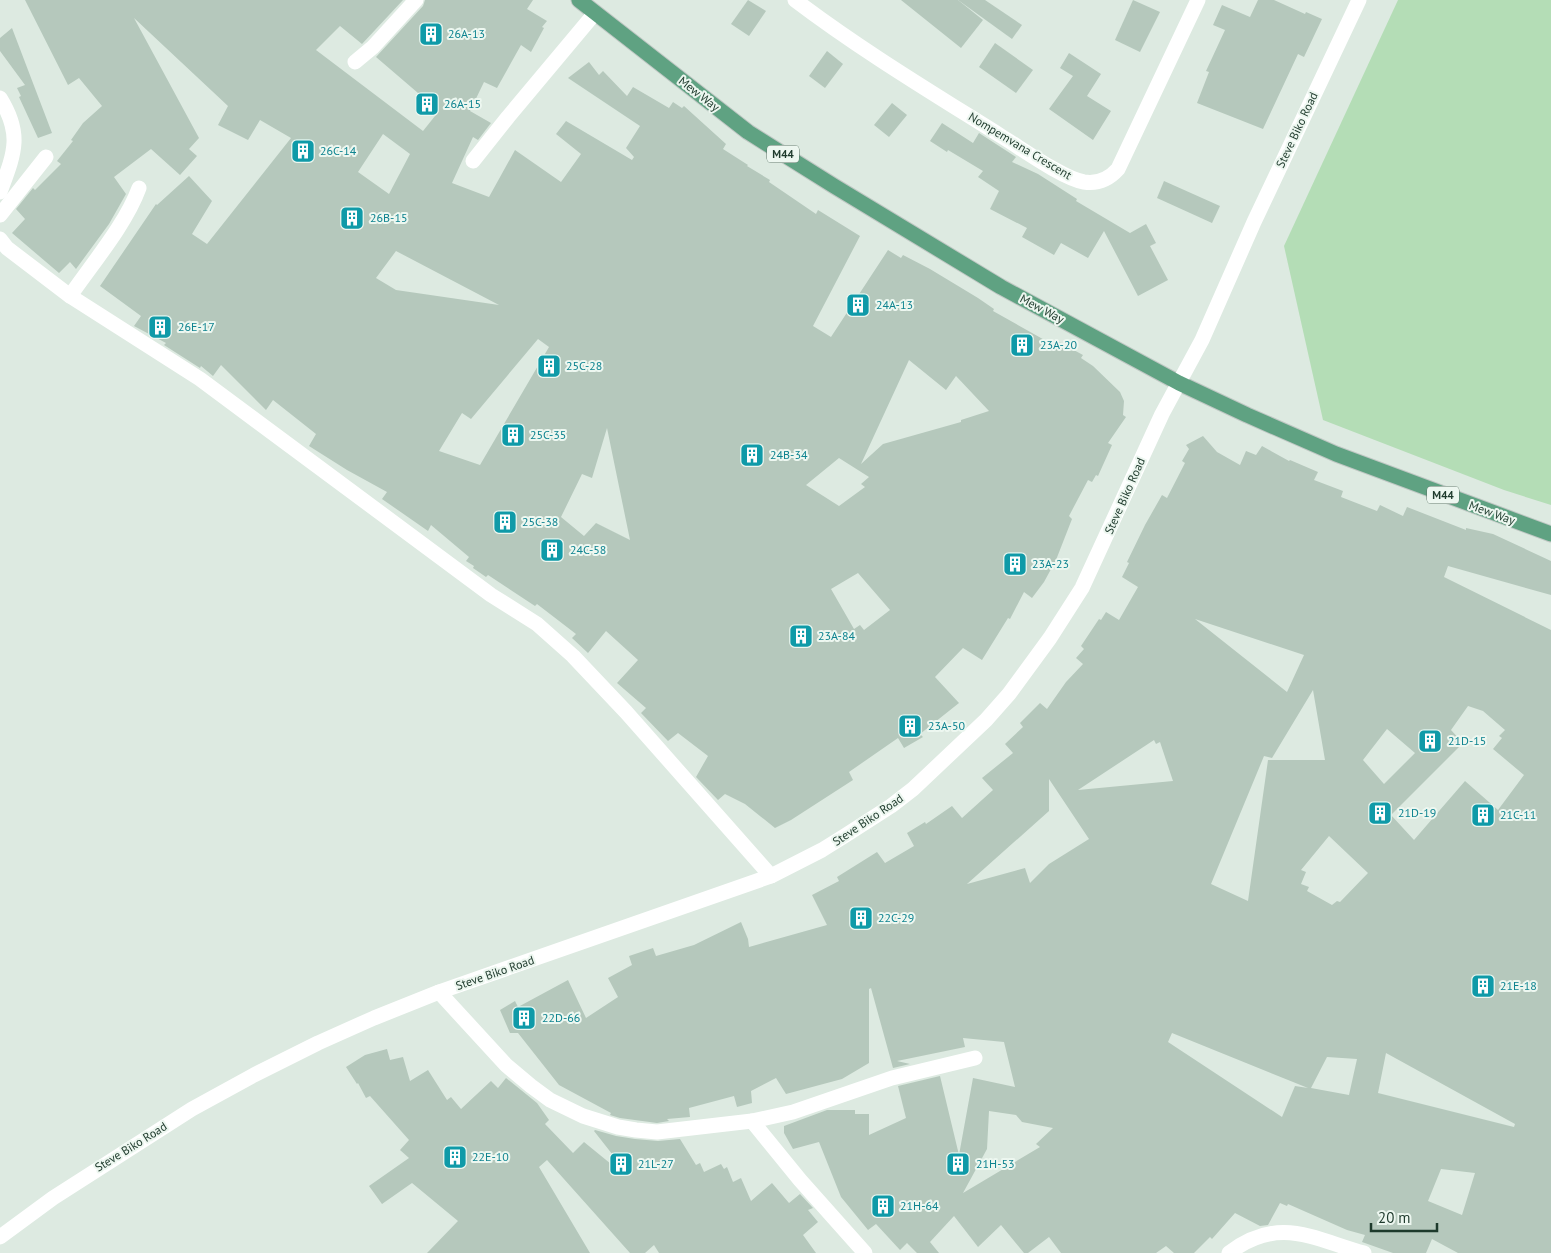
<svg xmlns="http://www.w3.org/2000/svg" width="1551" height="1253" viewBox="0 0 1551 1253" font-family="'PT Sans',sans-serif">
<rect width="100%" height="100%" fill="#ddeae1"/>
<polygon fill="#b4ddb6" points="1398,0 1551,0 1551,505 1504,490 1323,420 1284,246"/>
<g fill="#b5c8bc" fill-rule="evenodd">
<path d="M 25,0 L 403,0 L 362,44 L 340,26 L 316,50 L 423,131 L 439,111 L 376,57 L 423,6 L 425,0 L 533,0 L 527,9 L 547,21 L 542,27 L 544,28 L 531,52 L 521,45 L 497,88 L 484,82 L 470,111 L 491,123 L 478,140 L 473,137 L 452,183 L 489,197 L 515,150 L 561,182 L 581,154 L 556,134 L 566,121 L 632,160 L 634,157 L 626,148 L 640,126 L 568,78 L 589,62 L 599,75 L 603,71 L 627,96 L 633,87 L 669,108 L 673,102 L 682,108 L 684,106 L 726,144 L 723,149 L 748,165 L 747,166 L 770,180 L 769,182 L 816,214 L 818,210 L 860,236 L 813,326 L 831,337 L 888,250 L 901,258 L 903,255 L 930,269 L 978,298 L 994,309 L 993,311 L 1057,347 L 1059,342 L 1083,355 L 1081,358 L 1093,366 L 1120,392 L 1124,401 L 1123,415 L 1126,417 L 1108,443 L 1112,445 L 1098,476 L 1096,475 L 1092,482 L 1088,480 L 1069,516 L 1072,519 L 1056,560 L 1044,582 L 1032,598 L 1024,592 L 1010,619 L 1008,618 L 982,660 L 963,648 L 935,677 L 959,703 L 920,734 L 923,737 L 904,748 L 898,738 L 849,772 L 853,780 L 791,820 L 775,828 L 745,804 L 725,794 L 718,800 L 696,777 L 708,756 L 678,733 L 668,741 L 641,713 L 646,708 L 617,683 L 638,660 L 606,631 L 588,653 L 572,638 L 576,634 L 537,604 L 535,606 L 488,575 L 486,577 L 473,568 L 474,566 L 466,561 L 469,557 L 431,525 L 428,531 L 382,499 L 387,492 L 347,470 L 309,446 L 316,434 L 273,400 L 266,410 L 221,365 L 213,376 L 201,366 L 200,368 L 164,345 L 166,343 L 134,326 L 141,316 L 100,286 L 156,204 L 157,205 L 189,176 L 212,201 L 192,234 L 207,244 L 291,138 L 260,120 L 248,140 L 218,125 L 228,106 L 134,18 L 199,138 L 189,149 L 197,156 L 180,175 L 151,149 L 114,177 L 126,194 L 109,224 L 76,269 L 70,262 L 59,273 L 12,233 L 25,219 L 16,209 L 33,188 L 35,190 L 61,164 L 57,161 L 73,141 L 71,140 L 83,123 L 102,106 L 79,78 L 68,85 ZM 383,134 L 410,154 L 389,194 L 358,172 ZM 396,251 L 499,305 L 396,290 L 376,278 ZM 538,339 L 549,347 L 480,465 L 439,451 L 462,413 L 471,419 ZM 909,360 L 946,390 L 956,376 L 989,411 L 961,420 L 961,422 L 883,444 L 861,464 ZM 607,428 L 630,540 L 596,523 L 584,536 L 561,517 L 582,474 L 592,478 ZM 839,458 L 869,477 L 861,484 L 865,487 L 839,506 L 806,485 ZM 858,573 L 890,610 L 864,630 L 860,625 L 854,629 L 831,589 Z"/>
<polygon points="748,0 766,11 749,36 731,24"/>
<polygon points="901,0 958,0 983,20 961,48"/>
<polygon points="958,0 985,0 1022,25 1012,39"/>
<polygon points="1133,0 1160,12 1140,52 1115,40"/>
<polygon points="1258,0 1274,0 1305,14 1306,12 1322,19 1304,57 1298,54 1263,129 1197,103 1209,72 1206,71 1225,30 1213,25 1222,5 1250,17"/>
<polygon points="12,28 52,133 38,138 19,97 21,96 17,88 25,85 0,51 0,38"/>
<polygon points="995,43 1033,70 1016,93 979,67"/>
<polygon points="827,51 843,64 825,88 809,76"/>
<polygon points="1069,53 1101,74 1087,96 1111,111 1093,140 1049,109 1073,76 1060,68"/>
<polygon points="892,103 907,115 889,137 874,125"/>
<polygon points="942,123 973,143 979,133 1016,157 1012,162 1038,174 1077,199 1076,201 1130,233 1146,224 1156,243 1150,246 1168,280 1138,296 1104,231 1088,258 1061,243 1054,255 1022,237 1027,228 990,209 999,191 978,177 983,171 948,150 947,152 930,141"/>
<polygon points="1164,181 1220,206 1212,223 1157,198"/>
<path d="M 1203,436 L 1217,452 L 1240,465 L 1246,451 L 1256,455 L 1262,446 L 1289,461 L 1290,460 L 1318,472 L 1314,480 L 1343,491 L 1341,497 L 1377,511 L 1380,505 L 1403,516 L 1407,507 L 1466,530 L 1466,528 L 1493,534 L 1551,561 L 1551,595 L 1448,566 L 1444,577 L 1551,630 L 1551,1253 L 1458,1253 L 1432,1239 L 1426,1253 L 1393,1253 L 1362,1242 L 1365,1235 L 1347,1230 L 1288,1204 L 1287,1206 L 1280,1203 L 1268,1225 L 1260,1226 L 1235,1213 L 1212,1239 L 1210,1237 L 1194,1253 L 1174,1253 L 1166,1246 L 1156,1253 L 1061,1253 L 1049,1237 L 1028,1253 L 1024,1253 L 1001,1225 L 978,1247 L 954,1216 L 930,1242 L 939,1253 L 917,1253 L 907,1243 L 900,1250 L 876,1224 L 868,1230 L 841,1197 L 819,1142 L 793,1149 L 784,1133 L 784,1126 L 827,1110 L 855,1110 L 855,1114 L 869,1114 L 869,1135 L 906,1118 L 898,1086 L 940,1076 L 959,1155 L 973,1078 L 1015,1087 L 1004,1042 L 963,1038 L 965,1047 L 897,1061 L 910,1064 L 893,1068 L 871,988 L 869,989 L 869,1063 L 842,1079 L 786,1094 L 776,1078 L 751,1091 L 752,1103 L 737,1107 L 734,1096 L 689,1108 L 690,1117 L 667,1119 L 669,1121 L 657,1123 L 620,1118 L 610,1115 L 611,1113 L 559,1085 L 518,1033 L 510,1033 L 500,1010 L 515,1001 L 518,1007 L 568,980 L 586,1018 L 618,997 L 608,978 L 632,965 L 629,956 L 653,948 L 656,956 L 694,945 L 741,922 L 748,939 L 749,947 L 827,925 L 812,895 L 839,881 L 837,877 L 877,852 L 885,863 L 914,846 L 907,833 L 925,822 L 926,824 L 952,806 L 962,818 L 993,790 L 982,778 L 1013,753 L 1005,744 L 1023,727 L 1020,723 L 1040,703 L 1047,709 L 1066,682 L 1083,664 L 1076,658 L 1084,649 L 1081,646 L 1099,619 L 1101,620 L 1106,612 L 1119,620 L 1138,587 L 1122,577 L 1129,563 L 1127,562 L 1145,525 L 1162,495 L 1167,498 L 1185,463 L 1182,461 L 1189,449 L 1186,445 ZM 1195,619 L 1304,655 L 1287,692 ZM 1313,690 L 1325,760 L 1268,760 L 1248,901 L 1211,884 L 1264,756 L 1272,758 ZM 1468,706 L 1483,711 L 1505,730 L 1499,736 L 1502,738 L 1493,749 L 1524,775 L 1498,810 L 1465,781 L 1414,840 L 1391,815 L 1463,743 L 1451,730 ZM 1387,729 L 1415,753 L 1384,784 L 1363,760 ZM 1154,740 L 1156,744 L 1160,742 L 1173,781 L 1078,790 ZM 1049,779 L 1089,839 L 1049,864 L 1030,883 L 1025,868 L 967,884 L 1049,811 ZM 1329,836 L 1368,873 L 1340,902 L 1337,901 L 1332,905 L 1307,891 L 1309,887 L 1301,884 L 1306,872 L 1301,870 ZM 1172,1033 L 1308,1088 L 1295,1086 L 1282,1117 L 1168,1042 ZM 1386,1053 L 1515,1124 L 1514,1127 L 1378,1093 ZM 1327,1057 L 1357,1059 L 1349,1095 L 1311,1088 ZM 989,1111 L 1016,1115 L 1022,1122 L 1053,1128 L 1036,1144 L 1040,1147 L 963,1193 L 987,1149 ZM 1441,1169 L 1475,1173 L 1462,1215 L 1428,1201 Z"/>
<polygon points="387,1049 390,1060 403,1057 410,1081 428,1070 447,1100 451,1097 461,1109 491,1081 498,1088 506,1078 537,1103 549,1120 545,1124 573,1153 584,1142 611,1164 616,1159 594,1131 595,1130 616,1136 635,1139 658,1141 680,1139 696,1165 700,1163 704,1172 721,1164 724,1169 727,1167 733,1182 741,1178 751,1201 772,1183 789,1203 800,1194 813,1208 808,1210 818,1222 803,1235 816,1253 659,1253 654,1245 645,1253 630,1253 547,1160 539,1167 590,1253 427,1253 458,1221 412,1183 382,1204 369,1186 409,1158 400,1150 409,1140 370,1096 366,1098 358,1083 357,1084 346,1067 365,1055"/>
</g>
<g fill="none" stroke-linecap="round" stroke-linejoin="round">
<g stroke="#c0c8c4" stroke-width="17">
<polyline id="major" points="579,0 748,132 834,186 1001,287 1179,383 1247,415 1336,454 1551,534"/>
</g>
<g stroke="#fff" stroke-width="15">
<path d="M 795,0 C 861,50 931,92 1001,136 C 1021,148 1062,178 1084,182 C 1097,184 1109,179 1118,169 L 1198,0"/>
<polyline points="355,62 373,47 416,0"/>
<path d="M 0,98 C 23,135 14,154 0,192"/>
<polyline points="473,161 508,117 595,13"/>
<path d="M 139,188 C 126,224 92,264 70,296 L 200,379 L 491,595 L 537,624 L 573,656 L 626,712 L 771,876"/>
<polyline points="0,215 46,157"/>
<polyline points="0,239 7,248 70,296"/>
<polyline points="439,992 506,1065 531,1086 550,1100 583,1116 618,1127 636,1130 657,1132 752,1121 793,1112 892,1078 975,1058"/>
<polyline points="752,1121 800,1180 865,1253"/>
<polyline points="0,1237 53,1198 192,1109 254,1075 318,1043 374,1018 439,992 771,876 822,850 846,835 891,806 913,789 986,720 1009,694 1050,638 1082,588 1162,414 1202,340 1254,222 1359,0"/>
<path d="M 1229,1253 C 1279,1215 1313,1239 1364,1253"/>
</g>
<use href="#major" stroke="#5fa282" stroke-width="15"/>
</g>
<defs>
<g id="building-square" transform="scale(1.25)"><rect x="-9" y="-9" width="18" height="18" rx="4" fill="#0f9aa8" stroke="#edf7f0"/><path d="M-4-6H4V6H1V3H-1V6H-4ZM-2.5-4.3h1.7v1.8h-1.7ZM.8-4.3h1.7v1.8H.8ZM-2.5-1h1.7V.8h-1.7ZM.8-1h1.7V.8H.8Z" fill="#fff"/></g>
</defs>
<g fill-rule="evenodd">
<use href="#building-square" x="431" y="34"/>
<use href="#building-square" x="427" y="104"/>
<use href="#building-square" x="303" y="151"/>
<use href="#building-square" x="352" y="218"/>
<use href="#building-square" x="858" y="305"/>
<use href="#building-square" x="160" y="327"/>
<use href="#building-square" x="1022" y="345"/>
<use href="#building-square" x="549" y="366"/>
<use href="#building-square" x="513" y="435"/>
<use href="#building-square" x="752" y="455"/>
<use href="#building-square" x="505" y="522"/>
<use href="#building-square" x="552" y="550"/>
<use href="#building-square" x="1015" y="564"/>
<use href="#building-square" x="801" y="636"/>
<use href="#building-square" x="910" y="726"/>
<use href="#building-square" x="1430" y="741"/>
<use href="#building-square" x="1380" y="813"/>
<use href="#building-square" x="1483" y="815"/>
<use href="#building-square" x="861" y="918"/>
<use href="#building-square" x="1483" y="986"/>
<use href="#building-square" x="524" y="1018"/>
<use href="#building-square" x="455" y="1157"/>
<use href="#building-square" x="621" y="1164"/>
<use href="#building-square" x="958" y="1164"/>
<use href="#building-square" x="883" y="1206"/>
</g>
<g text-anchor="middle" stroke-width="4" stroke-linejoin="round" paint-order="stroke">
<g fill="#edf7f0" stroke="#5c7367" stroke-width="1">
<rect x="767" y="145.5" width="32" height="17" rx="4"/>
<rect x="1427" y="486.5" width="32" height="17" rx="4"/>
</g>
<g font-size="11" font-weight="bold" fill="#1e3a2c">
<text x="783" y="158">M44</text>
<text x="1443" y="499">M44</text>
</g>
<g font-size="12" fill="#0d838f" stroke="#edf7f0" text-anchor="start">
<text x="448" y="38">26A-13</text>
<text x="444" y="108">26A-15</text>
<text x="320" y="155">26C-14</text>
<text x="370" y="222">26B-15</text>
<text x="876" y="309">24A-13</text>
<text x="178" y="331">26E-17</text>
<text x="1040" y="349">23A-20</text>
<text x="566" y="370">25C-28</text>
<text x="530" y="439">25C-35</text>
<text x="770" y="459">24B-34</text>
<text x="522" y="526">25C-38</text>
<text x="570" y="554">24C-58</text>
<text x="1032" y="568">23A-23</text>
<text x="818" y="640">23A-84</text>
<text x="928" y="730">23A-50</text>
<text x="1448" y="745">21D-15</text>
<text x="1398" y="817">21D-19</text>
<text x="1500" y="819">21C-11</text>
<text x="878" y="922">22C-29</text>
<text x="1500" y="990">21E-18</text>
<text x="542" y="1022">22D-66</text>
<text x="472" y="1161">22E-10</text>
<text x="638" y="1168">21L-27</text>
<text x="976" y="1168">21H-53</text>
<text x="900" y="1210">21H-64</text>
</g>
<g font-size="12" fill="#1e3a2c" stroke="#edf7f0">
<text transform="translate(699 94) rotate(38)" y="4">Mew Way</text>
<text transform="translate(1297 130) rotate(-65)" y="4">Steve Biko Road</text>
<text transform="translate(1020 146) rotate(31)" y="4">Nompemvana Crescent</text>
<text transform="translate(1042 309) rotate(28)" y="4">Mew Way</text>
<text transform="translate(1125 496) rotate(-66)" y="4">Steve Biko Road</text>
<text transform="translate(1492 513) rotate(20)" y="4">Mew Way</text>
<text transform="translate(868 820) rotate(-34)" y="4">Steve Biko Road</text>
<text transform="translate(495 973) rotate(-19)" y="4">Steve Biko Road</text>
<text transform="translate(131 1147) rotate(-32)" y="4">Steve Biko Road</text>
</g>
</g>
<path d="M1371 1223v8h66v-8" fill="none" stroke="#1e3a2c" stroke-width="2.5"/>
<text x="1378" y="1223" font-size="15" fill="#1e3a2c" stroke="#edf7f0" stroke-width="4" paint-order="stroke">20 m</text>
</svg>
